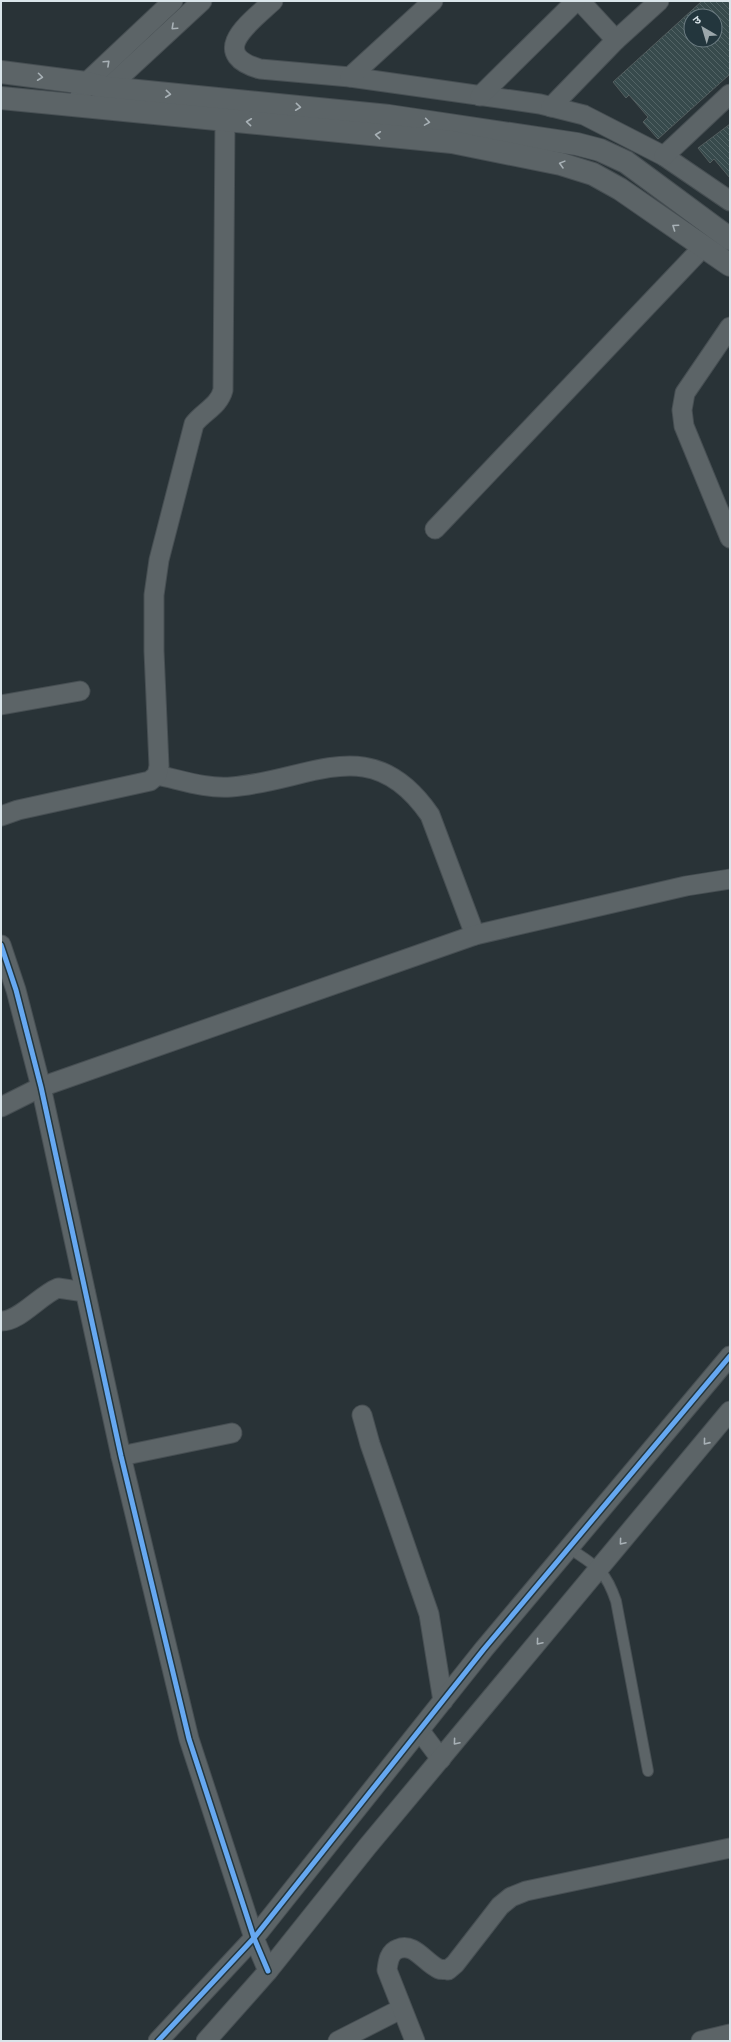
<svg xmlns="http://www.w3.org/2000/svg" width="731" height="2042" viewBox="0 0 731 2042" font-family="'PT Sans Narrow','Noto Sans Devanagari',sans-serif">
<defs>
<pattern id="building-back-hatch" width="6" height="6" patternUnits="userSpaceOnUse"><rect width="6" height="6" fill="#374a4c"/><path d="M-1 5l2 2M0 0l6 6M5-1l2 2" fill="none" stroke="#536466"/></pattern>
</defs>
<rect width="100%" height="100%" fill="#293337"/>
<g fill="url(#building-back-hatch)" stroke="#535d5e" fill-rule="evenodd">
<path d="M 702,1 L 730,1 L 730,74 L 658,139 L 643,122 L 648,117 L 629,95 L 626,98 L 613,82 ZM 691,16 L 715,16 L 715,40 L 691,40 Z"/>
<polygon points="730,124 730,178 714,159 710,163 698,148"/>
</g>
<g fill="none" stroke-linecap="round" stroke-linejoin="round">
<g stroke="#474f53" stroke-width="12">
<path id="service" d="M 569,1548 C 596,1566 605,1569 616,1601 L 648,1771"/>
</g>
<g stroke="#474f53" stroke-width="21">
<g id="minor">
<path d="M 273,1 C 253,20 205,53 260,69 L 350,77 L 540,104 L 584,115 L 664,156 L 730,201"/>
<polyline points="580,1 616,40"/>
<polyline points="350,77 433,1"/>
<polyline points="480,96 576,1"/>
<polyline points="103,97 108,88 202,1"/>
<polyline points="76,105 86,83 173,1"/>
<polyline points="551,107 616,40 659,1"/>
<polyline points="664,156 730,94"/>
<polyline points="730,327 685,393 682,410 684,426 730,538"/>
<polyline points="435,529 704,246"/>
<polyline points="1,705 80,691"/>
<path d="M 157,775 C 181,780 206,789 231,787 C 311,781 371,729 430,815 L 475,935"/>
<path d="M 1,816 L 18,810 L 150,781 L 157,775 L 159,766 L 154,651 L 154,595 L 159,560 L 194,424 C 203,412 219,406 223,390 L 225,119"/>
<polyline points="1,945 16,990 41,1087 121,1456 189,1739 254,1938 268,1971"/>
<polyline points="1,1107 41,1087 475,935 686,886 730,879"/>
<path d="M 1,1321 C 19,1322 40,1295 58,1288 L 85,1292"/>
<polyline points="362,1415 370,1444 429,1614 443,1701"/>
<polyline points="121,1456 232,1433"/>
<polyline points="420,1731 441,1759"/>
<polyline points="158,2041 254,1938 484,1649 730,1356"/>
<polyline points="206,2041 268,1971 367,1847 730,1411"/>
<polyline points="338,2041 401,2009"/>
<path d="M 415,2041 L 387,1970 C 388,1962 389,1952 398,1949 C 414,1942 425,1963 439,1969 C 441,1970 445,1969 448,1970 L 455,1964 L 500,1906 L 511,1897 L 526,1891 L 730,1848"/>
<polyline points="701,2041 730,2034"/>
</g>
</g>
<g stroke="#474f53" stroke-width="24">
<g id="tertiary">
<polyline points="1,72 86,83 108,88 389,116 577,144 600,150 626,162 730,239"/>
<polyline points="1,98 452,142 561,164 593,174 620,189 730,265"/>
</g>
</g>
<use href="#service" stroke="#5c6467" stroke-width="10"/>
<use href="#minor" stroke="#5c6467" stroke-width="19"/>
<use href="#tertiary" stroke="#5c6467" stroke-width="22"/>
<g stroke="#23363d" stroke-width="8">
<g id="cycleway">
<polyline points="1,945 16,990 41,1087 121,1456 189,1739 254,1938 268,1971"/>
<polyline points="158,2041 254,1938 484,1649 730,1356"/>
</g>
</g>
<use href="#cycleway" stroke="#66a8f1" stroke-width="5"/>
</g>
<defs><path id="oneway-chevron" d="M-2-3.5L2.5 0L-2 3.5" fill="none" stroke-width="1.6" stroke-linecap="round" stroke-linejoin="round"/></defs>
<g stroke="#a8b1b6">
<use href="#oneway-chevron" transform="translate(174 27) rotate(137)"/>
<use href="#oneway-chevron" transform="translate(107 63) rotate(-43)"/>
<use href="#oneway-chevron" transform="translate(40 77) rotate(7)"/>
<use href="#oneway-chevron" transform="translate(168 94) rotate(6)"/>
<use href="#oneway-chevron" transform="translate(298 107) rotate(6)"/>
<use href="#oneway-chevron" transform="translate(249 122) rotate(-174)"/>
<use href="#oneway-chevron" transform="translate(427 122) rotate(9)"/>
<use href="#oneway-chevron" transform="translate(378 135) rotate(-174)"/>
<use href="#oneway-chevron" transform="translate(562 164) rotate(-165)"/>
<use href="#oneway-chevron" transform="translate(675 227) rotate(-145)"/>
<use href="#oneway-chevron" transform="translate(706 1442) rotate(129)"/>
<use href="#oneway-chevron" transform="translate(622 1542) rotate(130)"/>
<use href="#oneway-chevron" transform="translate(539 1642) rotate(130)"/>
<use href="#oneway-chevron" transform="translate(456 1742) rotate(130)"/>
</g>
<rect width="731" height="2042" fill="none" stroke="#dae5ea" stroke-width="4"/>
<g transform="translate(703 28) rotate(322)"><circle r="19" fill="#23363d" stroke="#6c7c82"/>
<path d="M0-3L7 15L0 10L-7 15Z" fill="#9ca7ab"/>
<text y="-6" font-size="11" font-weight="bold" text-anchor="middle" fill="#dae5ea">उ</text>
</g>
</svg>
